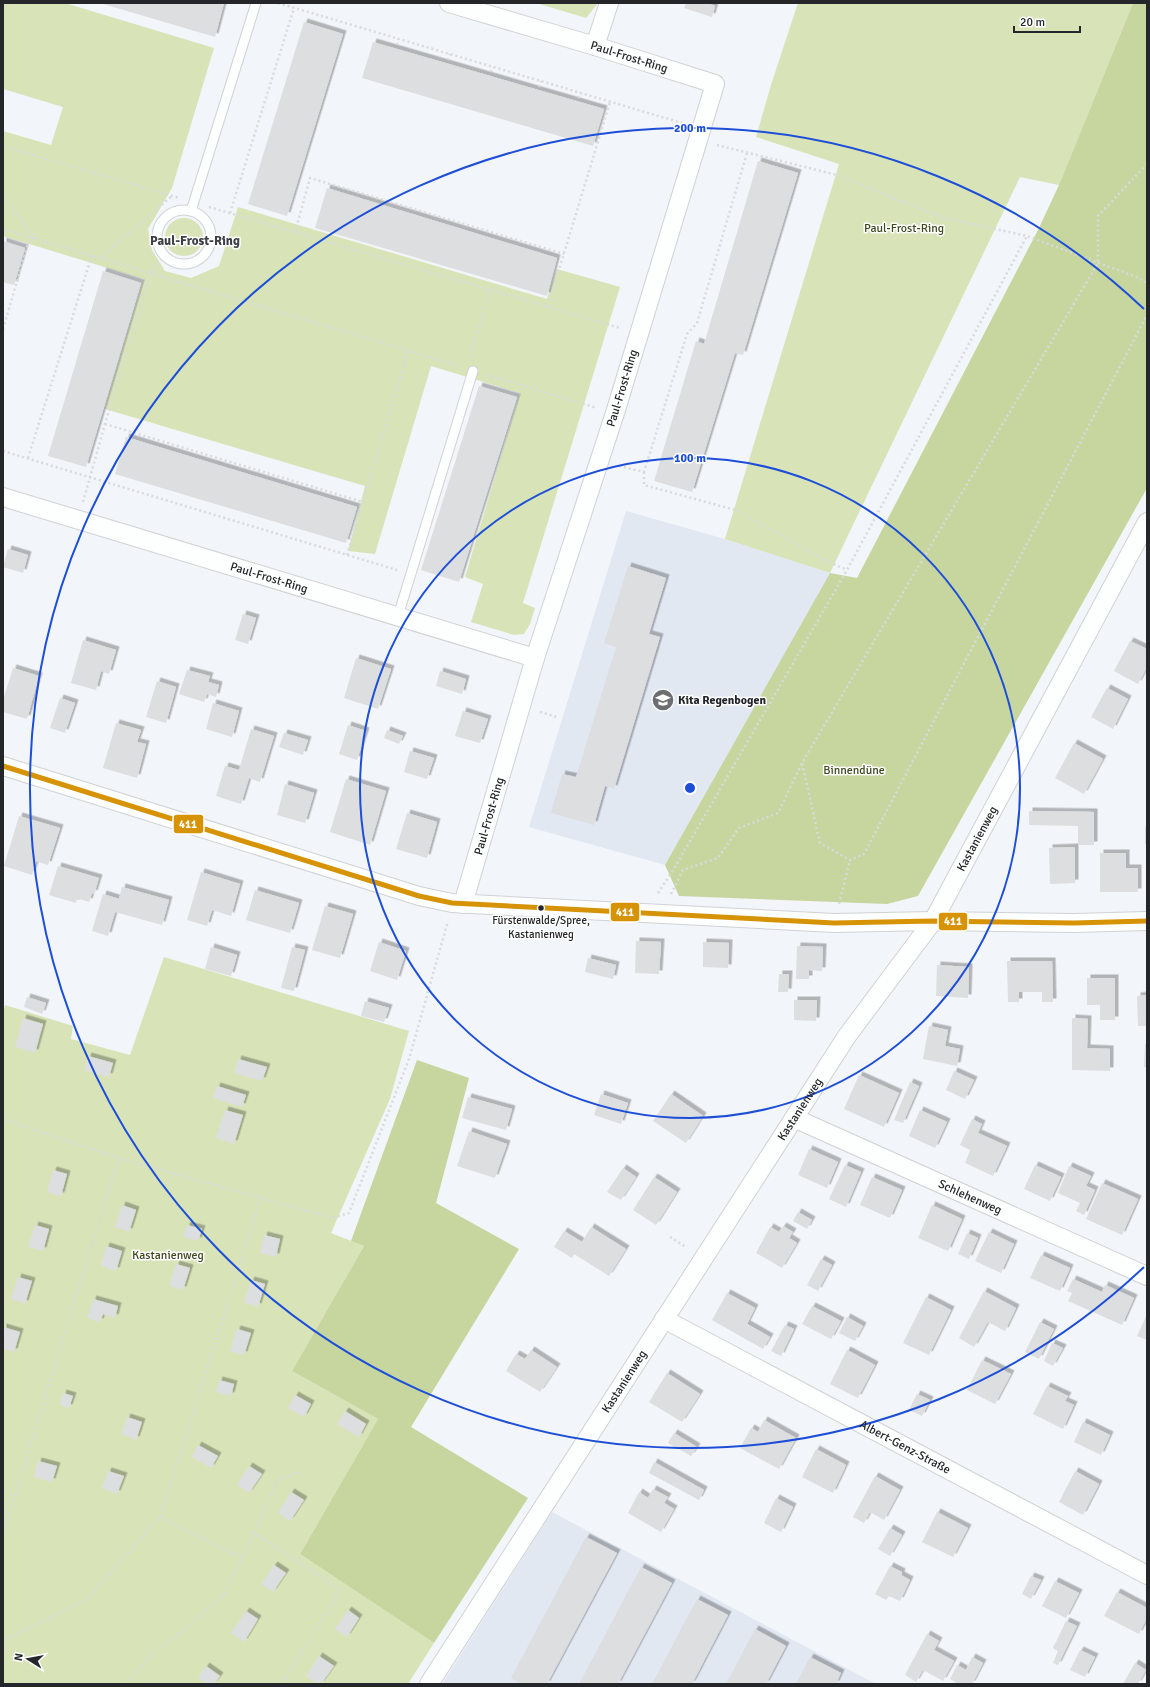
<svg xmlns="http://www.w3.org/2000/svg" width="1150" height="1687" viewBox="0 0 1150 1687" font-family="Signika,sans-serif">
<defs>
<filter id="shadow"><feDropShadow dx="3.5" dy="-3.5" stdDeviation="0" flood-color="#0004"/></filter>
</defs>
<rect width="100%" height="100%" fill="#f2f5f9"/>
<g fill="#e1e8f2">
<polygon points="626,511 725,539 830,573 665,865 529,827"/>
<polygon points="552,1512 876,1684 442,1684"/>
</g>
<g fill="#d8e4b8">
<polygon points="3,3 65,3 214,48 172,188 148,229 152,250 165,271 191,278 219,266 238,207 547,299 557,269 620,287 523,603 535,608 530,624 524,634 514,635 471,622 483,584 465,577 520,393 431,366 375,554 348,551 365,486 105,409 144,279 3,236 3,131 51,145 63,107 3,89"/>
<polygon points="536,3 598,3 586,18"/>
<polygon points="798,3 1133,3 1059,185 1020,177 830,573 725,539 839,164 756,137 771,85"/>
<circle cx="184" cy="237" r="19"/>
<polygon points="164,957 409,1031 390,1099 331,1233 364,1246 292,1371 378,1419 300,1554 434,1643 408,1684 3,1684 3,1014 5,1005 73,1026 71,1039 130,1055"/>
</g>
<g fill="#c7d59e">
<polygon points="1133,3 1147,3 1147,488 918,896 887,904 679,896 665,865 830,573 857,578 1038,230 1059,185"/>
<polygon points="417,1060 469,1078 436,1203 519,1249 411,1427 528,1498 434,1643 300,1554 378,1419 292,1371 364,1246 351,1241"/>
</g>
<g fill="#dddee0" filter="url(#shadow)">
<polygon points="100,3 224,3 215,37"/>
<polygon points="686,3 707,3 715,6 712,17 684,8"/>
<polygon points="304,22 343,34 287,216 248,204"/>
<polygon points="373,42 604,109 593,146 362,78"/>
<polygon points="758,161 798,173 743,355 735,353 692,492 654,481 696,341 704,344"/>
<polygon points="327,188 557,258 547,296 315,228"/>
<polygon points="3,241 25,248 14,285 3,282"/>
<polygon points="103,271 141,283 86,467 48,456"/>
<polygon points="479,386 517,397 459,582 421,570"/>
<polygon points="126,437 357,507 346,543 115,474"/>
<polygon points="8,549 28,555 23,573 3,567"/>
<polygon points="628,566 666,578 649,634 660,637 614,789 605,786 594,825 551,813 562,774 576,777 616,647 604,643"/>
<polygon points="243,614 256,618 248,644 235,640"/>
<polygon points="83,640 116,650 109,674 101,671 96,690 71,683"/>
<polygon points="1130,641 1147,649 1147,667 1138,684 1114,671"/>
<polygon points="356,658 391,669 378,709 344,698"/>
<polygon points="13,668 39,676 27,719 3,712 3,700"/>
<polygon points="187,670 210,676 208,682 219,685 216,697 207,694 204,702 179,694"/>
<polygon points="440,671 466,679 462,694 436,686"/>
<polygon points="157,681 176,687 166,723 146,717"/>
<polygon points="1107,688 1128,699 1113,729 1091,717"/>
<polygon points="60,698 75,703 65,733 50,728"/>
<polygon points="213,703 239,711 232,737 206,729"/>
<polygon points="463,711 488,719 480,743 455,736"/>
<polygon points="116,723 141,730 137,742 146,744 137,778 103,768"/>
<polygon points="348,725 366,731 357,760 339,754"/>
<polygon points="251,729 274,736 260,782 249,778 241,804 216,796 225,766 239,770"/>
<polygon points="387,730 403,736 399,744 384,738"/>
<polygon points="284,733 308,740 303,755 279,747"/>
<polygon points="1074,743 1103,759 1084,794 1055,778"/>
<polygon points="410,751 434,758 427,779 404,772"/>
<polygon points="346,779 386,791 370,845 330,832"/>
<polygon points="285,784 314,793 305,823 277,815"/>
<polygon points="1029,811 1094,812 1094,845 1078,845 1078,826 1029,825"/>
<polygon points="407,813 437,822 427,858 396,849"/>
<polygon points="19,816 60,828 48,865 36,861 32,875 4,866"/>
<rect x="1145" y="827" width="2" height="17"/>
<polygon points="1075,847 1075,883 1050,884 1049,848"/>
<polygon points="1100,853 1126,853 1126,868 1138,868 1138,892 1100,892"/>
<polygon points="58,866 99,878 94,894 92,893 89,902 77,898 76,903 49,895"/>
<polygon points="201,872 240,884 231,916 212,910 207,926 187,920"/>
<polygon points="122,887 169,900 162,925 115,912 108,936 92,931 103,894 119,899"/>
<polygon points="255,890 299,903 290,933 246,920"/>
<polygon points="325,906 353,914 340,958 312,950"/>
<polygon points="636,941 661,942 659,974 635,973"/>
<polygon points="379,942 406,951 397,980 370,971"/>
<polygon points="703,942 729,943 728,968 703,967"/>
<polygon points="797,946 823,947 822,971 809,970 809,979 796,979"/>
<polygon points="211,947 237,955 231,976 205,969"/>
<polygon points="292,947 305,950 294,991 281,988"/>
<polygon points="588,958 616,965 613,979 585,972"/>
<polygon points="1007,961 1052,961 1053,1002 1042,1002 1042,992 1019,992 1019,1002 1008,1002"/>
<polygon points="937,965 969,967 968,998 936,996"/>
<polygon points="779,974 789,974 788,992 778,992"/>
<polygon points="1087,978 1115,978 1115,1020 1100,1020 1100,1005 1087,1005"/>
<polygon points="1147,995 1147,1026 1138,1026 1137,996"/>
<polygon points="27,997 46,1003 42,1014 24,1007"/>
<polygon points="794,1000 817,1000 816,1021 794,1020"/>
<polygon points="365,1001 389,1008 384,1022 361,1016"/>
<polygon points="23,1018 43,1024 35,1053 15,1047"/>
<polygon points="1072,1018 1088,1019 1087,1048 1110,1049 1110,1071 1072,1070"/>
<polygon points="929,1026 948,1030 945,1046 960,1049 957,1066 923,1059"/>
<polygon points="1145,1044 1147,1044 1147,1067 1144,1067"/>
<polygon points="88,1056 113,1063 109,1077 84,1070"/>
<polygon points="238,1059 267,1067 262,1081 234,1073"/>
<polygon points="954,1071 974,1080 965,1099 946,1090"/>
<polygon points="859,1075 899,1093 884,1127 844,1109"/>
<polygon points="910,1082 919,1086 903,1123 894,1120"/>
<polygon points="217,1086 246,1095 242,1107 213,1098"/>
<polygon points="601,1094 628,1103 621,1124 594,1115"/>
<polygon points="671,1094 703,1116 686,1143 653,1121"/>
<polygon points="468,1097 512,1109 506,1130 462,1118"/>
<polygon points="225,1110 243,1115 234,1144 216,1138"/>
<polygon points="920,1110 947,1122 935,1148 909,1136"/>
<polygon points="972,1119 982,1124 978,1133 1007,1146 993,1176 965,1163 970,1150 960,1145"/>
<polygon points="469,1131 507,1144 495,1178 457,1166"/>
<polygon points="809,1149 838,1162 827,1188 798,1175"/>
<polygon points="845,1165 861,1172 846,1207 829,1199"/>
<polygon points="1035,1165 1061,1177 1050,1201 1024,1189"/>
<polygon points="1069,1166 1091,1176 1086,1186 1095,1190 1084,1215 1076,1211 1080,1203 1058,1193"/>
<polygon points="623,1168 636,1177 621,1200 607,1192"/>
<polygon points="53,1170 67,1174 61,1196 47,1192"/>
<polygon points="654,1177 677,1192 656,1225 633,1210"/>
<polygon points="872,1177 902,1190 890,1218 860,1205"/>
<polygon points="1102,1183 1138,1199 1122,1235 1086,1219"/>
<polygon points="122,1205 136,1210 129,1232 115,1227"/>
<polygon points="932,1205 962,1219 948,1251 918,1238"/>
<polygon points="798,1212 812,1220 807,1229 793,1221"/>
<polygon points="35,1225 49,1229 43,1251 28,1247"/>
<polygon points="187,1225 202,1229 198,1241 183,1237"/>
<polygon points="783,1226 793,1232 789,1238 797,1243 782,1268 756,1253 770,1227 779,1232"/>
<polygon points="591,1227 626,1249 609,1276 574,1254 572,1258 554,1247 564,1231 582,1242"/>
<polygon points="989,1232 1014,1244 1001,1273 975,1261"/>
<polygon points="967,1233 978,1238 969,1259 958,1254"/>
<polygon points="264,1235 280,1239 276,1257 260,1253"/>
<polygon points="106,1246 122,1251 116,1271 101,1266"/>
<polygon points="1041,1255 1070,1268 1060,1291 1030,1278"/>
<polygon points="821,1259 832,1265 818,1291 807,1285"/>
<polygon points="176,1264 190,1268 183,1290 169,1286"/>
<polygon points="18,1277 32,1281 25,1304 11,1299"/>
<polygon points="1073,1279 1102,1292 1105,1285 1134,1298 1122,1325 1068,1301 1072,1293 1067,1291"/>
<polygon points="251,1280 265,1284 258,1307 244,1302"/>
<polygon points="984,1291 1016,1308 1005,1331 988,1322 974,1347 959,1338"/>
<polygon points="727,1293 755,1308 747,1324 770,1337 763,1349 712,1320"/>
<polygon points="926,1297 951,1310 929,1355 903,1343"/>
<polygon points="93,1299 118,1306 115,1318 103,1314 100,1322 87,1318"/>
<polygon points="812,1306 841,1321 831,1339 802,1324"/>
<polygon points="1147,1314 1147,1340 1137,1336"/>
<polygon points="847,1317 863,1326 855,1341 839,1333"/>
<polygon points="1040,1322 1054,1329 1039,1359 1025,1352"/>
<polygon points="785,1325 794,1329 781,1356 771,1351"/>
<polygon points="3,1327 20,1332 14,1352 3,1349"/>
<polygon points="237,1329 251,1333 244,1355 230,1351"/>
<polygon points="1052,1343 1063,1348 1053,1366 1044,1361"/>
<polygon points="531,1350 557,1367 540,1392 506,1371 516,1354 525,1359"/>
<polygon points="847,1350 875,1365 858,1398 830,1384"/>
<polygon points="982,1360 1011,1374 995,1404 967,1390"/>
<polygon points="667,1373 700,1394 682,1422 649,1402"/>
<polygon points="219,1380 234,1384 231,1396 216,1392"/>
<polygon points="1047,1386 1068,1396 1065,1401 1074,1405 1063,1429 1033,1414"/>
<polygon points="63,1393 73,1396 69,1408 60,1405"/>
<polygon points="917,1394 930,1400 922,1416 909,1410"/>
<polygon points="295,1395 311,1404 304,1417 288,1408"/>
<polygon points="345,1411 366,1424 359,1437 337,1424"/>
<polygon points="127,1417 142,1422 136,1440 121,1434"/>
<polygon points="764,1420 796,1438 779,1469 740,1448 751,1428 758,1432"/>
<polygon points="1083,1422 1110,1435 1101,1455 1074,1442"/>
<polygon points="674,1433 697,1447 691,1456 668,1443"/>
<polygon points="198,1445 218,1456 211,1468 192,1457"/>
<polygon points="816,1449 846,1465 833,1493 802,1477"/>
<polygon points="38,1461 57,1466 52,1482 34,1477"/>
<polygon points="654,1462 704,1490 699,1500 649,1473"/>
<polygon points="249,1466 262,1474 249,1493 237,1485"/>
<polygon points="108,1471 124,1476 117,1494 102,1488"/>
<polygon points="1075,1471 1099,1484 1083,1515 1059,1502"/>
<polygon points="875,1476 900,1490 884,1520 870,1512 864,1523 853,1517"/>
<polygon points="653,1489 668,1497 664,1503 674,1509 661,1532 628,1513 639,1492 648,1498"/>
<polygon points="291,1492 304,1500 290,1521 278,1513"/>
<polygon points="776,1498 793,1507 781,1532 764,1523"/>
<polygon points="937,1512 968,1528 953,1557 922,1542"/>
<polygon points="890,1528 902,1535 890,1556 878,1549"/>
<polygon points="586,1537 617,1553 547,1684 522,1684 511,1678"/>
<polygon points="274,1565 286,1573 273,1592 261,1584"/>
<polygon points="890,1566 902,1572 901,1575 910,1580 900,1601 889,1596 886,1600 875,1594"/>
<polygon points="641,1567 672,1583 618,1684 579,1684"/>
<polygon points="1031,1576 1041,1580 1031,1599 1022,1594"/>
<polygon points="1055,1581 1079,1593 1066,1618 1042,1606"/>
<polygon points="1117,1592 1147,1608 1147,1618 1139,1634 1104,1616"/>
<polygon points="697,1599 728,1615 692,1684 652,1684"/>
<polygon points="348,1610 359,1618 347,1637 335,1629"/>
<polygon points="246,1611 258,1619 244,1642 231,1633"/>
<polygon points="1066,1621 1077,1626 1058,1665 1053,1663 1058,1651 1053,1648"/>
<polygon points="755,1629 786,1646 766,1684 726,1684"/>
<polygon points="927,1634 939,1641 934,1650 954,1661 943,1681 923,1670 916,1682 905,1675"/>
<polygon points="1080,1650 1095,1657 1085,1677 1070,1670"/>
<polygon points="319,1656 334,1666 321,1684 317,1684 306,1676"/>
<polygon points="810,1657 841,1673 836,1684 796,1684"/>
<polygon points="972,1657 983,1663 972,1684 958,1684 950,1679 957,1665 966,1670"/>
<polygon points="1135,1663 1146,1670 1138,1684 1123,1684"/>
<polygon points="206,1666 220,1676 214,1684 207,1684 198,1678"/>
</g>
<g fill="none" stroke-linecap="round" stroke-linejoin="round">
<g stroke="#d0d2d4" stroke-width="11">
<g id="lane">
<circle cx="184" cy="237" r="27"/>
<polyline points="191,211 256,3"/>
<polyline points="398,616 473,371"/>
</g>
</g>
<g stroke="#d0d2d4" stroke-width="20">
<g id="street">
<path id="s1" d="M 449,3 L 595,46 L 715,84 L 615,413 L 535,658 L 463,904"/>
<polyline points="595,46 609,3"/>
<path id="s2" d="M 3,497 L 535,658"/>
<polyline points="3,766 419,896 452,903 834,923 933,921 1074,923 1147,921"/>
<path id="s3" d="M 794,1118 L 1147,1276"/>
<path id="s4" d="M 664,1319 L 1147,1575"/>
<path id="s5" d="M 429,1684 L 847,1036 L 933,921 L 1147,522"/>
</g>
</g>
<g stroke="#d8dadb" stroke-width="2.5" stroke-dasharray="2 3" stroke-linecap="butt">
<polyline points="278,3 682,123"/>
<polyline points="397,45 398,39"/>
<polyline points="448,60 450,54"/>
<polyline points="491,72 493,67"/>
<polyline points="539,87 541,81"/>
<polyline points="578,98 581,93"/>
<polyline points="717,145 837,175 941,217 1027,236 1139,278 1147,283"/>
<polyline points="3,146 179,198"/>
<polyline points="1147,164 1098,216 1098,263 802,763 820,843 850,860 864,854 1147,315"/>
<polyline points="3,198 36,239"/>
<polyline points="209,207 620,328"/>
<polyline points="230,213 294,8"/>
<polyline points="3,229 150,273 166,256"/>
<polyline points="295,232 310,178 564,254"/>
<polyline points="101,257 172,196"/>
<polyline points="548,306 610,102"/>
<polyline points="3,329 30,237"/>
<polyline points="470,357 490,289"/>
<polyline points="487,375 597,408"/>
<polyline points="105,424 363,502"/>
<polyline points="3,451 397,570"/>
<polyline points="28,458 92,255"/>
<polyline points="619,466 644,472 687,334 697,323 747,153"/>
<polyline points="644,472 644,485 739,511 818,557 847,570"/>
<polyline points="83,502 105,424 150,273 459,366"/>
<polyline points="347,555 408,351"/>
<polyline points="540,712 557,717"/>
<polyline points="658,893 675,867 847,570 1027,236"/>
<polyline points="671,894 683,870 718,858 739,828 778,813 802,763"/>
<polyline points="839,904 850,860"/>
<polyline points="3,1119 119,1158 332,1218 349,1213 409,1059 448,921"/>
<polyline points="670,1237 686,1247"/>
<polyline points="160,1517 243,1558"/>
<polyline points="254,1533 278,1479 301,1472"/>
<polyline points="3,1534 119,1158"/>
<polyline points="3,1641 86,1600 160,1517 261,1198"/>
<polyline points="125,1684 150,1656 184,1630 223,1596 254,1533 341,1590 282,1684"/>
</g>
<use href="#lane" stroke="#fdfefe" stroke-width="9"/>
<use href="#street" stroke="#fdfefe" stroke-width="18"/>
<g stroke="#fff" stroke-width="8">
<polyline id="bus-1" points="3,766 419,896 452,903 834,923 933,921 1074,923 1147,921"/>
</g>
<use href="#bus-1" stroke="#d79306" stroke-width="5"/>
</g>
<g fill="none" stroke="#1d4ed8" stroke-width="2">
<circle cx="690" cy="788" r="330"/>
<path d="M1144 1267A660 660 0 1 1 1144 309"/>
</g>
<defs>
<g id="school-disc" transform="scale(1.15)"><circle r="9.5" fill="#6c6e72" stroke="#fff"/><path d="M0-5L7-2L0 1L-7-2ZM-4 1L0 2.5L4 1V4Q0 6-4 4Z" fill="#fff"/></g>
</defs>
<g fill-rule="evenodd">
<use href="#school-disc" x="663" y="700"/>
</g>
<circle fill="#242629" stroke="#fff" stroke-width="1.5" cx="541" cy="908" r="3.5"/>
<g text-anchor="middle" stroke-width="3" stroke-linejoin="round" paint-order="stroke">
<g font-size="11" fill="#242629" stroke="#fff">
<text x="541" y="924">Fürstenwalde/Spree,<tspan x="541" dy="14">Kastanienweg</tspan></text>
</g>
<g font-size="12" fill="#242629" stroke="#fff">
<text dy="4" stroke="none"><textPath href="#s1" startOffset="188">Paul-Frost-Ring</textPath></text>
<text transform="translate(622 388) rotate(-73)" y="4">Paul-Frost-Ring</text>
<text dy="4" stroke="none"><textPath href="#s2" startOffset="278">Paul-Frost-Ring</textPath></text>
<text transform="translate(489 816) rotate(-74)" y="4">Paul-Frost-Ring</text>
<text dy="4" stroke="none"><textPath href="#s5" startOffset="1008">Kastanienweg</textPath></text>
<text dy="4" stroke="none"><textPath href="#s5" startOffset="684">Kastanienweg</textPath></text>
<text dy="4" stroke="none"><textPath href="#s3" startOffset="193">Schlehenweg</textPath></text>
<text dy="4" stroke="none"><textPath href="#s5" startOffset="360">Kastanienweg</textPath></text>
<text dy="4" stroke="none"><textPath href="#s4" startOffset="273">Albert-Genz-Straße</textPath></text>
</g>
<g font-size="12" fill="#3e471d" stroke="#fff">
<text x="904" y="232">Paul-Frost-Ring</text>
<text x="854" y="774">Binnendüne</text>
<text x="168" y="1259">Kastanienweg</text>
</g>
<g font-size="12" font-weight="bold" fill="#242629" stroke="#fff" text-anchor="start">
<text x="678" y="704">Kita Regenbogen</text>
</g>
<g font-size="13" font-weight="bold" fill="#3c4046" stroke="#fff">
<text x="195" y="245">Paul-Frost-Ring</text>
</g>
</g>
<circle cx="690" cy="788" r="6" fill="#1d4ed8" stroke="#fff" stroke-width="2"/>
<g font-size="12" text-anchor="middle" font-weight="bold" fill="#1d4ed8" stroke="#fff" stroke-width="3" stroke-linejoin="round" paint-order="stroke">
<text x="690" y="132">200 m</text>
<text x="690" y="462">100 m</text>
</g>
<g stroke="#fff" stroke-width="1.5">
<rect x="173" y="814" width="31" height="20" rx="4" fill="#d79306"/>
<rect x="610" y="902" width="30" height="20" rx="4" fill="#d79306"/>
<rect x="938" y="912" width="30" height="19" rx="4" fill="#d79306"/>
</g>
<g font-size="11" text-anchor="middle" font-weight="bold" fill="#fff">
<text x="188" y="828">411</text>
<text x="625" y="916">411</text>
<text x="953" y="925">411</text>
</g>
<rect width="1150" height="1687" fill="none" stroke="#242629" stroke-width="8"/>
<g transform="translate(28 1659) rotate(281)" stroke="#ffffff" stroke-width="3" paint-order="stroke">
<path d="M0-3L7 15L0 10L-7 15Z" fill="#242629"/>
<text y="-6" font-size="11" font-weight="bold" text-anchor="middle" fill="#242629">N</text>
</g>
<path d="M1014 26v6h66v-6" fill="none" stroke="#242629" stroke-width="2"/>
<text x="1020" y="26" font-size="12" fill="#242629" stroke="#ffffff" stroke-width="3" paint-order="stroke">20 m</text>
</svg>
